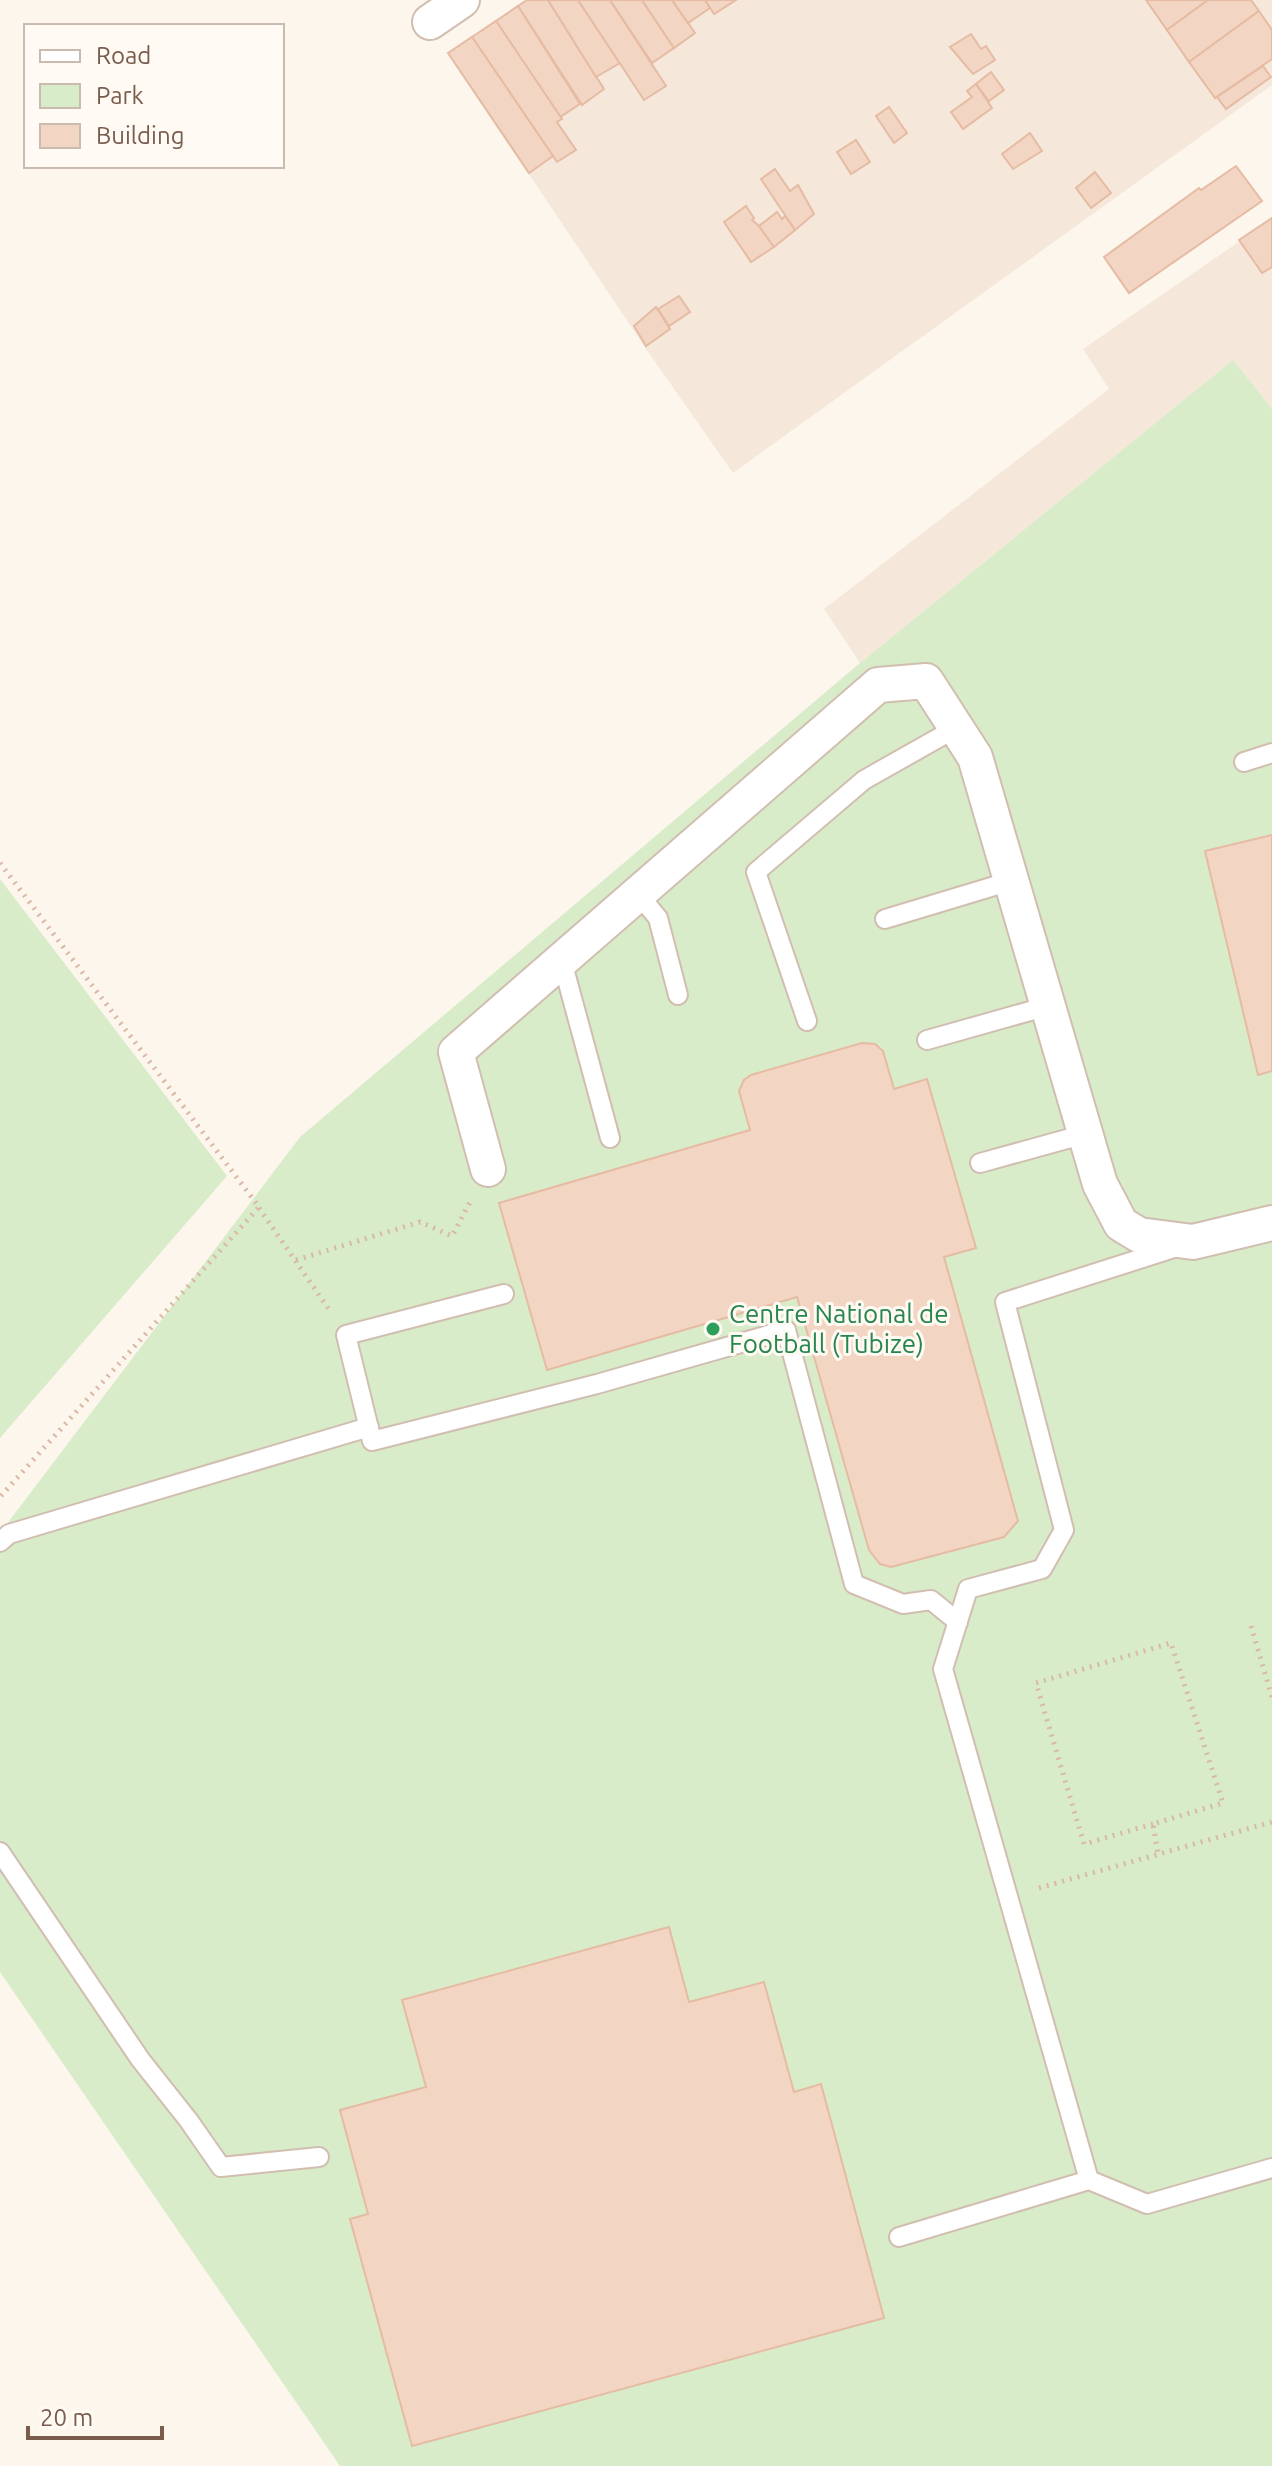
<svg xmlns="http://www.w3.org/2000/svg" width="1272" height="2466" viewBox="0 0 1272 2466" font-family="Ubuntu,sans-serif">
<rect width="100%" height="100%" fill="#fdf6ec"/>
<g fill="#f5e8da">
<polygon points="527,0 1272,0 1272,85 733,473 646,349 448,53"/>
<polygon points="1272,219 1272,409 1232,361 860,663 824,609 1109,389 1083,349"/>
</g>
<g fill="#d8ecc9">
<polygon points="1233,360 1272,409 1272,2466 340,2466 0,1972 0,1533 300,1137 860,663"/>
<polygon points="0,879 227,1176 0,1438"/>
</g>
<g fill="#f3d5c3" stroke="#e6bba3" stroke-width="2">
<polygon points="527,0 548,0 604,89 582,105 518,6"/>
<polygon points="548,0 578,0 620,63 596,77"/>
<polygon points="578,0 610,0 666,86 644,100"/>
<polygon points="610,0 642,0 674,48 652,63"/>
<polygon points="642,0 672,0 695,33 674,48"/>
<polygon points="672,0 705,0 710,8 688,23"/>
<polygon points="705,0 736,0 714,14"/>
<polygon points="1146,0 1208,0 1167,30"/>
<polygon points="1208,0 1251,0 1259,11 1189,62 1167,30"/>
<polygon points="518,6 580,104 560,117 496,21"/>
<polygon points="1259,11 1272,30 1272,59 1215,98 1189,62"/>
<polygon points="496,21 562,119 557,122 576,150 557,162 472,37"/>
<polygon points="971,34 981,49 986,46 995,60 973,74 950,47"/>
<polygon points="472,37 553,156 529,173 448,53"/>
<polygon points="1263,66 1271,77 1226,109 1217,97"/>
<polygon points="991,72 1004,90 989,101 976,84"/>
<polygon points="976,84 992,108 963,129 951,112 972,97 967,91"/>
<polygon points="889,107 907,133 894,143 876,116"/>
<polygon points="1030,133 1042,151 1013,169 1002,154"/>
<polygon points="856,140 870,162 851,174 837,152"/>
<polygon points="1236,166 1262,201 1129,293 1104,257 1199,188 1201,190"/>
<polygon points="775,169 790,191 798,185 814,214 795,230 761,179"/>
<polygon points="1095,172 1111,193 1091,208 1076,188"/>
<polygon points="746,206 754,218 752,220 759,226 774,247 751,262 724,222"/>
<polygon points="777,212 782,219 785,216 795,230 774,247 759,226"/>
<polygon points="1272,218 1272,267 1262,273 1239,240"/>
<polygon points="679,296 690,312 669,326 658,309"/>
<polygon points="656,307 670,329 646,346 634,326"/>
<polygon points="1272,835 1272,1071 1258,1075 1205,851"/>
<polygon points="862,1043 875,1044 883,1051 894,1089 927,1079 976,1248 944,1257 1018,1521 1004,1537 891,1567 880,1564 869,1550 797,1297 547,1370 499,1203 750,1130 739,1091 744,1080 751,1075"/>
<polygon points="669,1927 689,2002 764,1982 794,2092 821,2084 884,2318 412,2446 350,2219 368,2214 340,2110 426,2087 402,2000"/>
</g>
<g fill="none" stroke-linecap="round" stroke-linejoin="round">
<g stroke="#d1beb0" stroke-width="22">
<g id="lane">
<polyline points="1244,762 1272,753"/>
<polyline points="638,894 658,918 678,995"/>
<polyline points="885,919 1011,881"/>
<polyline points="562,961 610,1138"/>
<polyline points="807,1021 756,872 864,780 956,728"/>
<polyline points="927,1040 1048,1006"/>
<polyline points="980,1163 1085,1134"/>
<polyline points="1177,1247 1005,1302 1064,1530 1042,1569 968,1589 943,1669 1089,2180 1147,2204 1272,2168"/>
<polyline points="504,1294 346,1335 372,1441 597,1384 786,1330 854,1584 903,1604 931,1600 958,1622"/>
<polyline points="0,1542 9,1534 369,1427"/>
<polyline points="0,1852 140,2059 189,2121 221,2167 319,2157"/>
<polyline points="899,2237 1089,2180"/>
</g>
</g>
<g stroke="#d1beb0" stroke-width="38">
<g id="street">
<polyline points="430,22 462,0"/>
<polyline points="488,1169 456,1052 878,685 926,681 975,757 1100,1184 1121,1224 1139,1235 1193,1242 1272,1223"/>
</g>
</g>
<g stroke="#d9b8a5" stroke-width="5" stroke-dasharray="2 6" stroke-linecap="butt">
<polyline points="0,863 259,1207 0,1497"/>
<polyline points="259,1208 330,1311"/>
<polyline points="296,1260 420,1222 452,1236 470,1202"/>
<polyline points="1251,1626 1272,1697"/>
<polyline points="1153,1824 1084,1844 1036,1683 1171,1643 1223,1803 1153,1824 1158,1854"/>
<polyline points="1039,1888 1272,1822"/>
</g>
<use href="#lane" stroke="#fff" stroke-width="18"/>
<use href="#street" stroke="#fff" stroke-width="34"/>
</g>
<circle fill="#2e9e5b" stroke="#fffaf3" stroke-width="3" cx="713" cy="1329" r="8"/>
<g text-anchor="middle" stroke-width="6" stroke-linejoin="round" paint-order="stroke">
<g font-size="26" fill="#27864d" stroke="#fffaf3" text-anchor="start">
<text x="729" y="1323">Centre National de<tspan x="729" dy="30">Football (Tubize)</tspan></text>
</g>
</g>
<rect x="24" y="24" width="260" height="144" fill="#fffaf3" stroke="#cabbb1" stroke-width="2"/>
<rect x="40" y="50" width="40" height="12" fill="#ffffff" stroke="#cabbb1" stroke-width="2"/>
<text x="96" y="64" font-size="24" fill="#7a5c4d">Road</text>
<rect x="40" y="84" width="40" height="24" fill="#d8ecc9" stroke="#cabbb1" stroke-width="2"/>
<text x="96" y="104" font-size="24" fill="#7a5c4d">Park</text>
<rect x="40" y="124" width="40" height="24" fill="#f3d5c3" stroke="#cabbb1" stroke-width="2"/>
<text x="96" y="144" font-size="24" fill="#7a5c4d">Building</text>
<path d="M28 2426v12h134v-12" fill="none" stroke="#7a5c4d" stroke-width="4"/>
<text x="40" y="2426" font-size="24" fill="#7a5c4d" stroke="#fffaf3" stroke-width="6" paint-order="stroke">20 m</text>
</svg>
